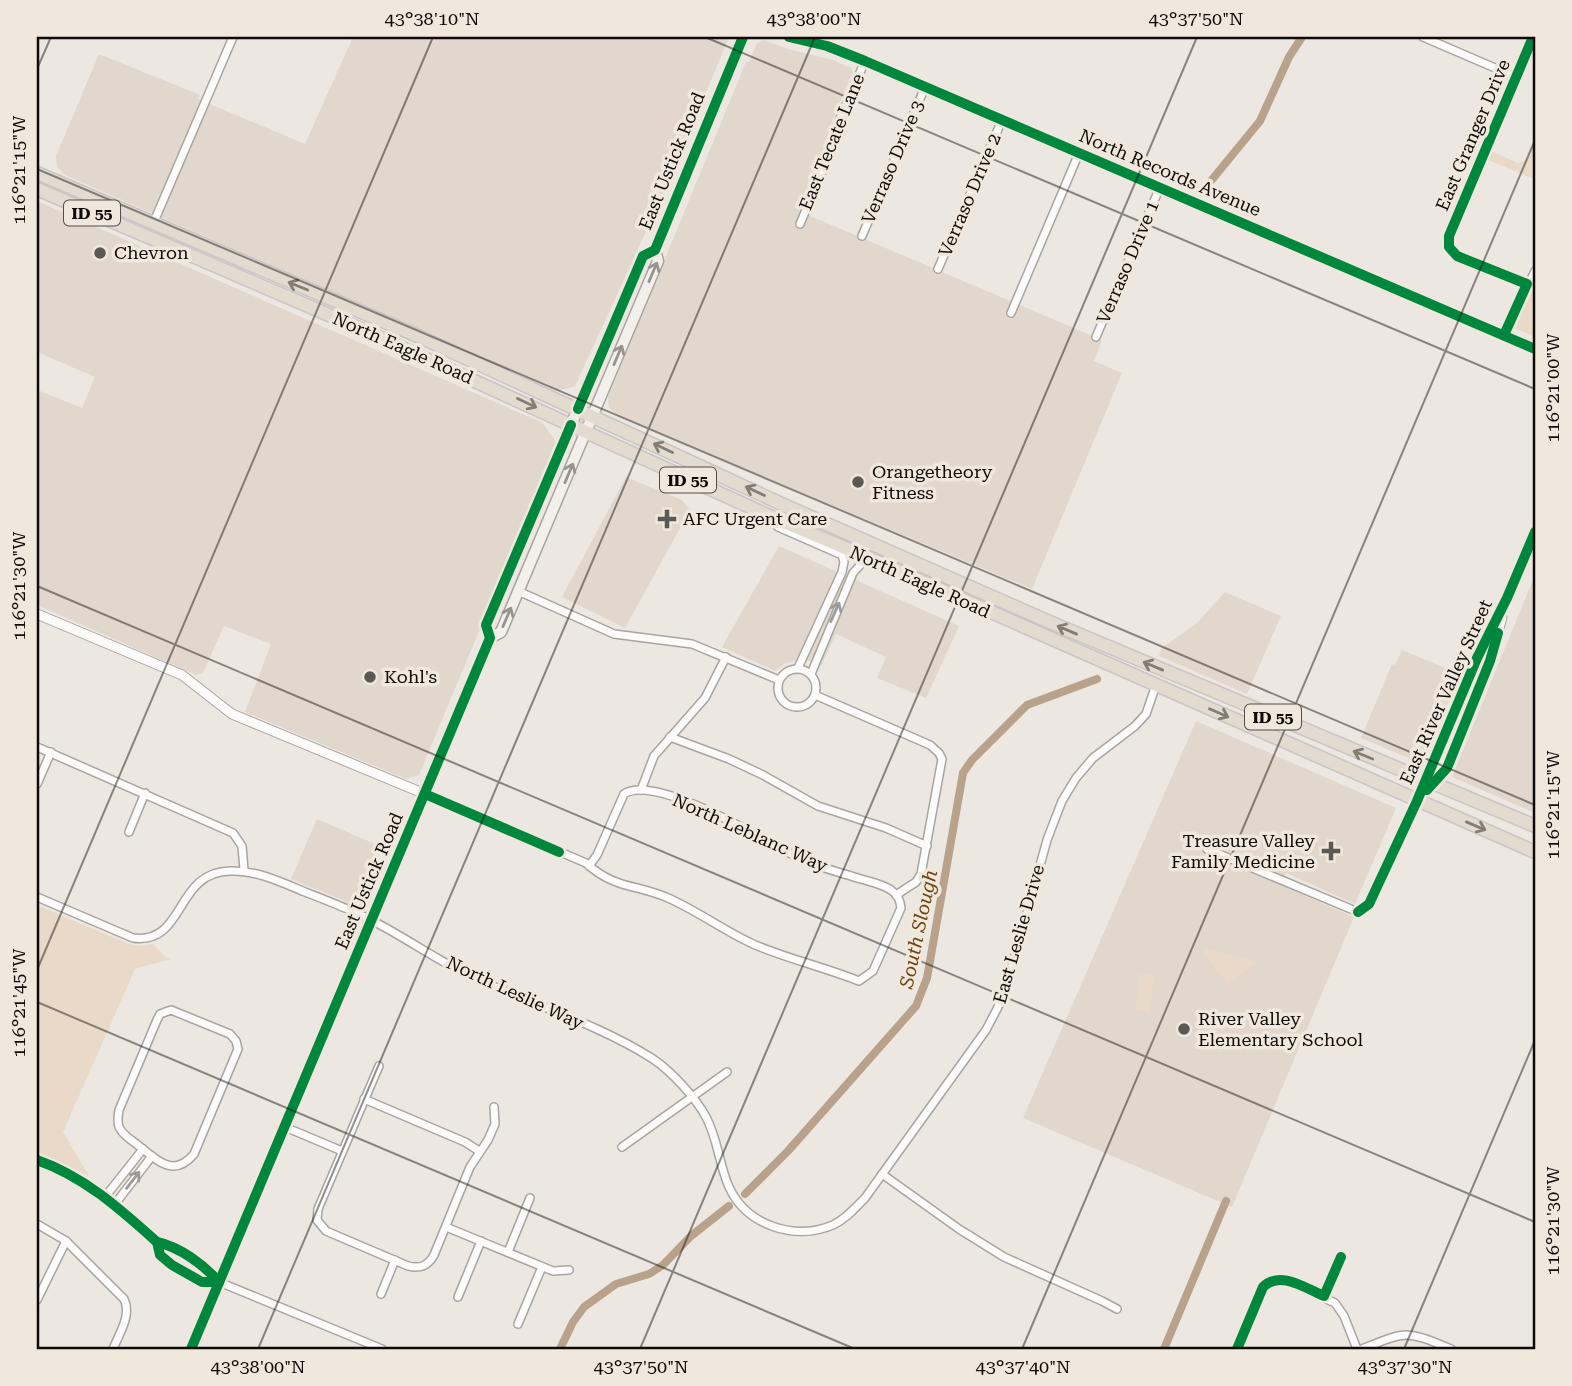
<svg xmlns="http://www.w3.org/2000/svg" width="1572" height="1386" viewBox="0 0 1572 1386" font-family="'Roboto Serif',serif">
<rect width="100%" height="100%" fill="#ece7e1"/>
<g fill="#e1d7cd">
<polygon points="353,37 729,37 668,184 575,386 558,391 65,175 57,167 56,156 99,54 200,95 198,99 305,144"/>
<polygon points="764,40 788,49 833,60 851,68 853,72 832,121 829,144 801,212 1102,340 1094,361 1122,373 1032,589 617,415 609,408 608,397 746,62 749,62 757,43"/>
<polygon points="37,201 543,423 557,444 419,775 406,779 245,712 271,644 224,626 203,673 196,675 37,605 37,399 40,391 82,408 95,377 37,352"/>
<polygon points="626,477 682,500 690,510 625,628 562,597"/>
<polygon points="779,546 959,626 926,698 877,678 886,657 836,634 821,666 800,657 796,661 786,663 775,671 722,647"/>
<polygon points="1535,575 1535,813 1452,777"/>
<polygon points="1225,592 1281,616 1247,694 1159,656 1162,648 1197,623"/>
<polygon points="1402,650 1464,676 1453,691 1427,754 1424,757 1411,759 1361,738 1392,664 1395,665"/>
<polygon points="1196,721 1396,808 1355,904 1286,873 1280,885 1354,917 1232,1207 1023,1118"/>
<polygon points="317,819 382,847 357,906 291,879"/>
</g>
<g fill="#e8d9c9">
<polygon points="1535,142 1535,174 1532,178 1488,160 1491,151 1518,163 1527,160"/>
<polygon points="1535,287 1535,337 1513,327"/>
<polygon points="37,905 126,943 139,946 153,944 164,956 171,959 135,969 63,1132 89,1176 37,1152"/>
<polygon points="1205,949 1255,961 1257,962 1228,985 1202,951"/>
<polygon points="1139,974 1156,975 1153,984 1150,1012 1135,1010"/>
</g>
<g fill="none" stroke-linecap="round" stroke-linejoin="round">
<g stroke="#b8a28c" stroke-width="8">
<polyline points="1206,187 1260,121 1289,57 1302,37"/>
<polyline points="745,1194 788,1151 916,1006 927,978 963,773 972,760 1027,705 1097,679"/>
<polyline points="560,1349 573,1322 584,1307 616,1284 649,1274 663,1265 691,1236 729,1206"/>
<polyline points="1164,1349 1226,1201"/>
</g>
<g stroke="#a8a5a1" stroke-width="10">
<g id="minor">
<polyline points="1423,37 1516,77"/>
<polyline points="153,224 233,37"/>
<polyline points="800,224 832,148 838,123 865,61"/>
<polyline points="862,236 925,87"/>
<polyline points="938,269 1002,120"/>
<path d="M 1527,284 L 1457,256 C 1450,250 1448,245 1449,236 L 1533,37"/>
<polyline points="1011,313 1079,153"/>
<polyline points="1504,335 1535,271"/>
<polyline points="1096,337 1160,187"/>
<polyline points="771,520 778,527 842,555 844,562 842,572 798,668"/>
<polyline points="518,591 614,634 692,644 779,680"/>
<circle cx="797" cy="688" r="19"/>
<polyline points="811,674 853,573 862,563 870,559"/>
<polyline points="815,695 930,745 939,753 942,759 921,874 916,882 896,895"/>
<polyline points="670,737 729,759 763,775 818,806 886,828 927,846"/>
<polyline points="37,747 233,833 242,846 244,870"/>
<polyline points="37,784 51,752"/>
<polyline points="641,790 654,756 705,698 726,657"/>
<path d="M 425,794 L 586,863 C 614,889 636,884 668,898 C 698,911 724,931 753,944 C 788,959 824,967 859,981 L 873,971 L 901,908 C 900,900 898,895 891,890 C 882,884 871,882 861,879 C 839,872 816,867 795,856 C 764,840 655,773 624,794 L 597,855 L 589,866"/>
<polyline points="129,832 145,793"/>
<polyline points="1207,849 1358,912 1369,904 1417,801"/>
<path d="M 37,897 L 133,938 C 186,945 174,872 230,871 C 256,870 281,882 305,892 C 328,901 352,910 373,921 C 406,938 437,960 470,976 C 530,1004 597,1023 653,1059 C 671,1071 696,1098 706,1117 C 718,1139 719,1165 729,1187 C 747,1226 795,1241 833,1225 C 846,1219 855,1208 865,1198 L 986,1030 L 997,1009 L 1007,985 L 1047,840 L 1062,801 L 1076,778 L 1093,758 L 1135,726 L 1146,714 L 1156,685"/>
<path d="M 171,1010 L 230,1034 L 236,1041 L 238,1049 L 194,1154 C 174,1178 158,1161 139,1146 C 132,1140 123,1136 119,1127 C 117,1121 118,1116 119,1110 L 157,1020 L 160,1014 Z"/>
<path d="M 379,1066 L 318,1209 L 317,1220 L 326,1231 L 408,1266 C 420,1269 428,1266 434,1255 L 470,1167 L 488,1140 L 495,1124 L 494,1107"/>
<polyline points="364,1099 465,1142 479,1151"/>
<polyline points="285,1127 342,1151"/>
<polyline points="622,1147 727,1072"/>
<polyline points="882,1174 959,1229 1004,1257 1102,1301 1117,1309"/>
<polyline points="105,1197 143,1149"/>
<polyline points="115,1204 152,1156"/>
<path d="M 37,1224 L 66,1241 L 124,1299 C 132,1315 119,1334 113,1349"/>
<polyline points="446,1227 553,1271 569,1270"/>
<polyline points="508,1252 530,1198"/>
<polyline points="219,1282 382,1349"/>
<polyline points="381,1294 395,1260"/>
<polyline points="1324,1296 1341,1257"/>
<polyline points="458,1297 481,1241"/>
<polyline points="37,1300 66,1241"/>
<polyline points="518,1324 542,1267"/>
<polyline points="1237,1349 1263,1287 1270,1280 1281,1278 1335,1303 1344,1316 1357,1349"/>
<path d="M 1362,1349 C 1407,1331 1406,1330 1451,1349"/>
</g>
</g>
<g stroke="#a8a5a1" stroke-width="11">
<g id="tertiary">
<polyline points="789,37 827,46 865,61 1535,349"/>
<polyline points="37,614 182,675 232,714 425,794"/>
<polyline points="1430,786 1447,768 1490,661 1502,617"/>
<polyline points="1417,801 1477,658 1507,598 1535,532"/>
<path d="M 37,1160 C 85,1177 120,1209 157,1242"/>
<path d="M 157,1242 C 180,1247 204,1265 219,1282 L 202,1282 L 172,1265 L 160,1255 Z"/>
</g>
</g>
<g stroke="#a8a5a1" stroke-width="13">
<g id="secondary">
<polyline points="490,638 501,632 658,261 655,250 743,37"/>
<polyline points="191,1349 490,638 486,625 643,256 655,250"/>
</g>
</g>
<g stroke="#c8c5c3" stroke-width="15">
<g id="trunk">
<polyline points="37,173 420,337 786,506 1045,620 1535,826"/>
<polyline points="37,189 350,324 765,514 871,559 1535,852"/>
</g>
</g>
<use href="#minor" stroke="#fcfbfa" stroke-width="7"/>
<use href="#tertiary" stroke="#fcfbfa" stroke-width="9"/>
<use href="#secondary" stroke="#f3efea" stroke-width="10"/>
<use href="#trunk" stroke="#e3dbd0" stroke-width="12"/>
<g stroke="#f0e7dd" stroke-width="15">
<g id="cycleway">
<polyline points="789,37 827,46 865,61 1535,349"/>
<polyline points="1504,335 1527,284 1457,256 1449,247 1449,236 1533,37"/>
<polyline points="578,409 643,256 655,250 743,37"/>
<polyline points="1427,790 1447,768 1490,661 1498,633"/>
<polyline points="425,794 559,852"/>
<polyline points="1358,912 1369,904 1417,801 1477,658 1507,598 1535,532"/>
<path d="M 37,1160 C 85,1177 120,1209 157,1242"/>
<path d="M 157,1242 C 180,1247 204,1265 219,1282 L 202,1282 L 172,1265 L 160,1255 Z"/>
<polyline points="191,1349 490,638 486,625 571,425"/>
<path d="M 1237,1349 L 1263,1287 C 1280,1270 1305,1288 1324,1296 L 1341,1257"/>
</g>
</g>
<use href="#cycleway" stroke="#00873e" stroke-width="10"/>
</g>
<defs><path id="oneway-shaft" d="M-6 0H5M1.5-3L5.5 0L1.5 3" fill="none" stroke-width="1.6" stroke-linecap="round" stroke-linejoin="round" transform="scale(1.75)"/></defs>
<g stroke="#979490">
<use href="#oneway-shaft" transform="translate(653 272) rotate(-67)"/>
<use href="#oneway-shaft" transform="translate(618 355) rotate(-67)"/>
<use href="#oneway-shaft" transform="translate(569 473) rotate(-67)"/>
<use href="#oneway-shaft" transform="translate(507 617) rotate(-67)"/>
</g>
<g stroke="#837d76">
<use href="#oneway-shaft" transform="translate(298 286) rotate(-158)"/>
<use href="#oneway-shaft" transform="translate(527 403) rotate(25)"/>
<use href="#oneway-shaft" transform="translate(663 448) rotate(-155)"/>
<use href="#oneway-shaft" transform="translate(755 491) rotate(-155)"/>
<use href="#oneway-shaft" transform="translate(1067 630) rotate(-157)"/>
<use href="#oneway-shaft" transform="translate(1153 666) rotate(-157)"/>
<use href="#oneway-shaft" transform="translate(1219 713) rotate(24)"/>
<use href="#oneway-shaft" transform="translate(1363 755) rotate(-158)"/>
<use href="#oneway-shaft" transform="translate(1476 826) rotate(23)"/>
</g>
<g stroke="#9d9b99">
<use href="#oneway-shaft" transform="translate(835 612) rotate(-66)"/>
<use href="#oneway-shaft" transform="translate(133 1180) rotate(-52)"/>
</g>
<path fill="none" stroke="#0e0b08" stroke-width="2" stroke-opacity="0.45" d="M 705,37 L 1535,389M 37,69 L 51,37M 37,169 L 1535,805M 37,586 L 1535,1222M 37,970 L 433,37M 37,1002 L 855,1349M 258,1349 L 815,37M 640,1349 L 1197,37M 1022,1349 L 1535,140M 1404,1349 L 1535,1040"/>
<g fill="#5c5854" stroke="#f0e7dd" stroke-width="2.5">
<circle cx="100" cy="253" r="7"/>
<circle cx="858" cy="482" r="7"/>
<path d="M663.5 508.5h7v7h7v7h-7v7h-7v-7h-7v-7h7z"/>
<circle cx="370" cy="677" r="7"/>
<path d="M1327.5 840.5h7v7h7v7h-7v7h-7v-7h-7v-7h7z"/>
<circle cx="1184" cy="1029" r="7"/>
</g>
<g text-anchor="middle" stroke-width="7" stroke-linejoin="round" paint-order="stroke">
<g fill="#f0e7dd" stroke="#524d48" stroke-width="2">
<rect x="64" y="200.5" width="56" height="25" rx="5"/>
<rect x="660" y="467.5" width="56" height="25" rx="5"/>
<rect x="1245" y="704.5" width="56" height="25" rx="5"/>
</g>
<g font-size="16" font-weight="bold" fill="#0e0b08">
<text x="92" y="219">ID 55</text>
<text x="688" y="486">ID 55</text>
<text x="1273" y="723">ID 55</text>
</g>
<g font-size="18" fill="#0e0b08" stroke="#f0e7dd">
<text transform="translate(1473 135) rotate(-67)" y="6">East Granger Drive</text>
<text transform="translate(832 142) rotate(-68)" y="6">East Tecate Lane</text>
<text transform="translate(672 161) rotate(-68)" y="6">East Ustick Road</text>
<text transform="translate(893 162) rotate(-67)" y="6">Verraso Drive 3</text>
<text transform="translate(1170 173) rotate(23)" y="6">North Records Avenue</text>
<text transform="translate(970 195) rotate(-67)" y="6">Verraso Drive 2</text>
<text transform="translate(1128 262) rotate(-67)" y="6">Verraso Drive 1</text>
<text transform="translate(403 348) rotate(24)" y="6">North Eagle Road</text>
<text transform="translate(920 582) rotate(24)" y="6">North Eagle Road</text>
<text transform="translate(1446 692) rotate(-66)" y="6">East River Valley Street</text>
<text transform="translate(750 833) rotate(24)" y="6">North Leblanc Way</text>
<text transform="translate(369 881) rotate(-67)" y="6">East Ustick Road</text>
<text transform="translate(1019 934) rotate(-74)" y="6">East Leslie Drive</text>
<text transform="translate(515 993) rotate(25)" y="6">North Leslie Way</text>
</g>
<g font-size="18" fill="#0e0b08" stroke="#f0e7dd" text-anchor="start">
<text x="114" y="259">Chevron</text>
<text x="872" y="478">Orangetheory<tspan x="872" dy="21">Fitness</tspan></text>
<text x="683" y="525">AFC Urgent Care</text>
<text x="384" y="683">Kohl's</text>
<text x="1315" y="847" text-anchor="end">Treasure Valley<tspan x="1315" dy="21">Family Medicine</tspan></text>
<text x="1198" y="1025">River Valley<tspan x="1198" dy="21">Elementary School</tspan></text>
</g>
<g font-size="19" font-style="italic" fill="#6e4511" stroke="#f0e7dd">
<text transform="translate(918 929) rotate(-78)" y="7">South Slough</text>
</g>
</g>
<rect width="1572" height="1386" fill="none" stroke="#f0e7dd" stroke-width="77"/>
<rect x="38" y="38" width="1496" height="1310" fill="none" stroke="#0e0b08" stroke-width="2.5"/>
<g font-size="18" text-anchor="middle" fill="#0e0b08">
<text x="432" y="25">43°38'10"N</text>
<text x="814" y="25">43°38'00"N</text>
<text x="1196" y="25">43°37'50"N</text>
<text transform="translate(19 170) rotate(-90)" y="6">116°21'15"W</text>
<text transform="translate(1553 388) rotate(-90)" y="6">116°21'00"W</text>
<text transform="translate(19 586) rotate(-90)" y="6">116°21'30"W</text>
<text transform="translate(1553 805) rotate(-90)" y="6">116°21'15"W</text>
<text transform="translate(19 1003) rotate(-90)" y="6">116°21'45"W</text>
<text transform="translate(1553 1221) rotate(-90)" y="6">116°21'30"W</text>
<text x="258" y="1373">43°38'00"N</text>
<text x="641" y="1373">43°37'50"N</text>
<text x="1023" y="1373">43°37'40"N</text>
<text x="1405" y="1373">43°37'30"N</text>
</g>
</svg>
